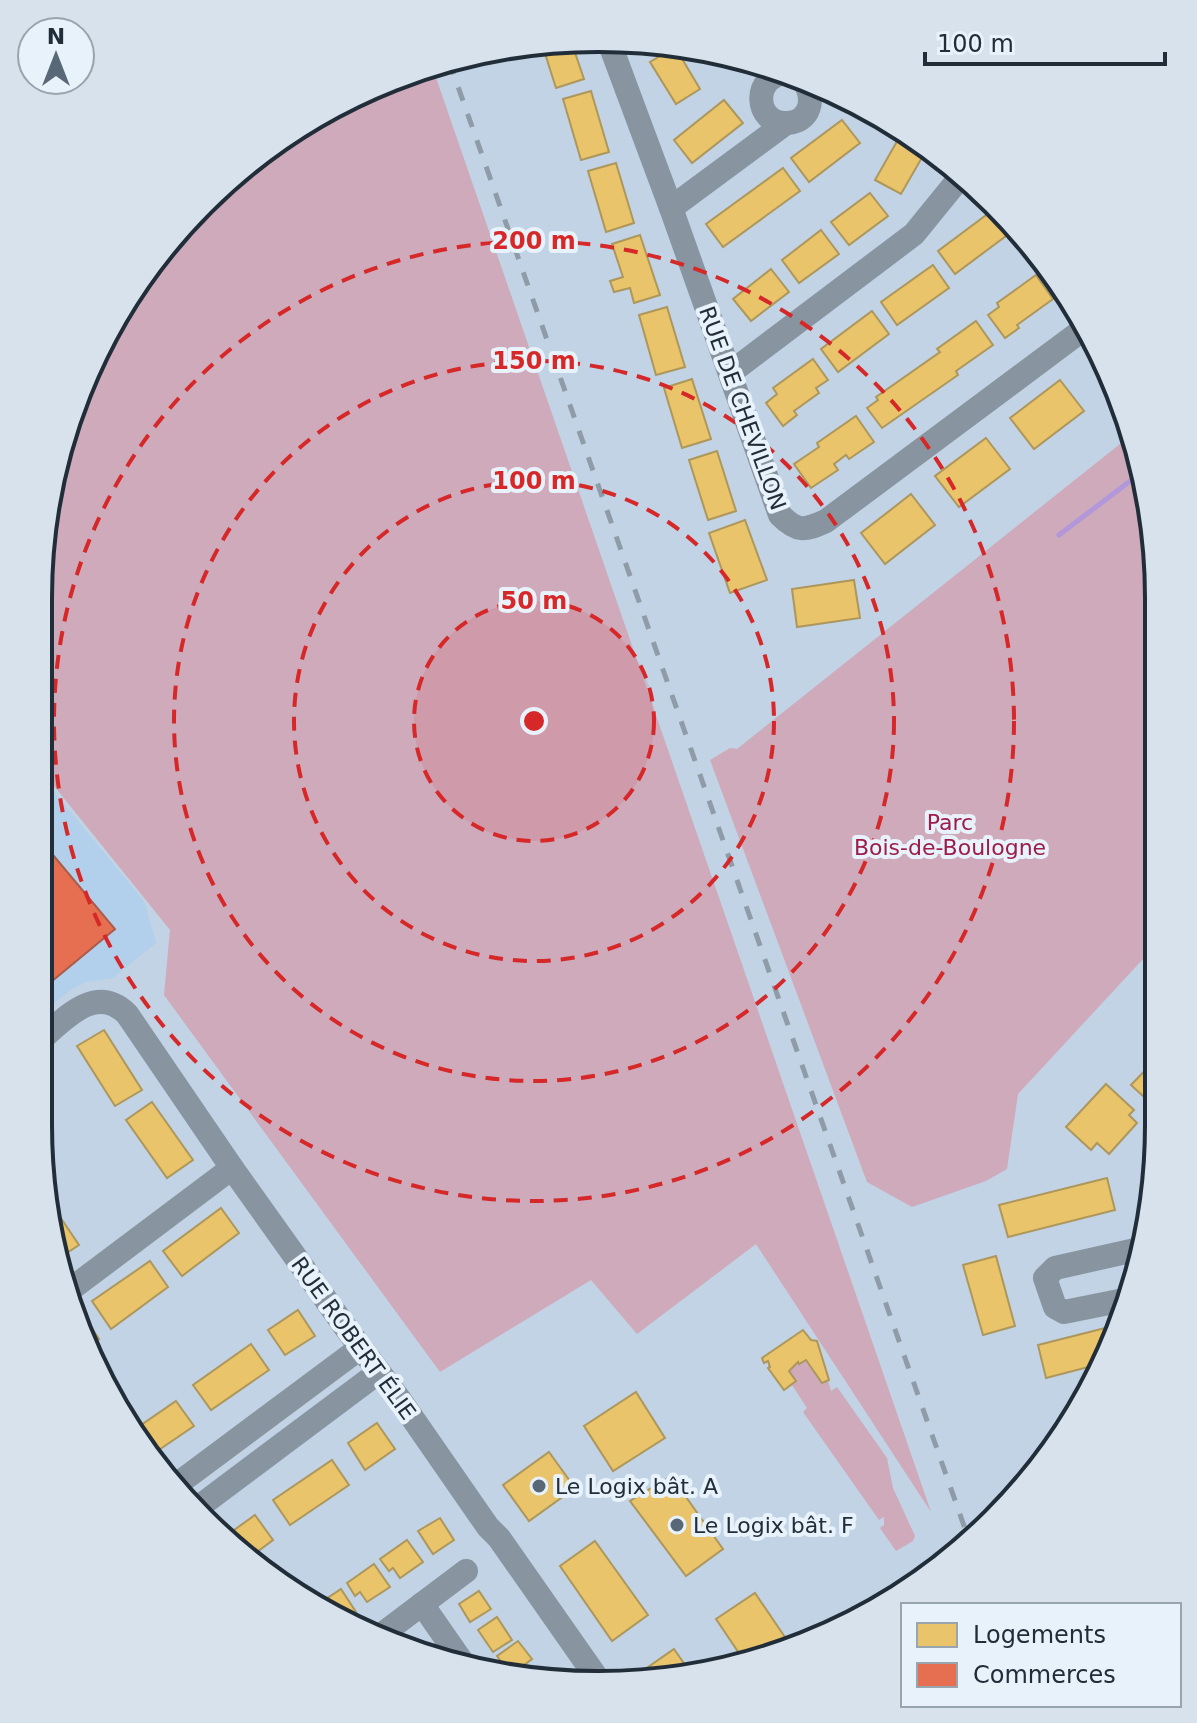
<svg xmlns="http://www.w3.org/2000/svg" width="1197" height="1723" viewBox="0 0 1197 1723" font-family="'DejaVu Sans',sans-serif">
<rect width="100%" height="100%" fill="#c1d3e4"/>
<polygon fill="#b2d0ec" points="44,780 144,901 156,943 113,978 85,982 69,991 40,1014"/>
<g fill="#ceaabb">
<polygon points="432,66 931,1512 756,1244 637,1334 591,1280 440,1372 164,995 170,930 46,776 49,490 96,350 202,202 288,132 384,80"/>
<polygon points="1130,436 1148,490 1156,945 1018,1094 1007,1169 986,1181 912,1207 867,1182 710,760 730,748 737,749"/>
<polygon points="803,1330 811,1340 816,1341 831,1391 837,1387 887,1458 893,1488 915,1536 913,1541 896,1551 880,1528 884,1525 884,1517 879,1520 803,1412 807,1408 792,1385 784,1390 768,1368 768,1362 764,1363 762,1358"/>
</g>
<g fill="#e9c46a" stroke="#ad975c" stroke-width="2">
<polygon points="571,41 584,79 556,88 542,44"/>
<polygon points="675,47 700,89 676,104 650,62"/>
<polygon points="591,91 609,152 581,160 563,99"/>
<polygon points="724,100 743,123 692,163 674,140"/>
<polygon points="842,120 860,143 809,182 791,158"/>
<polygon points="904,129 928,147 901,194 875,180"/>
<polygon points="616,163 634,223 606,232 588,171"/>
<polygon points="783,168 800,191 723,247 706,224"/>
<polygon points="870,193 888,216 849,245 831,222"/>
<polygon points="989,213 1006,236 955,274 938,251"/>
<polygon points="821,230 839,254 799,283 782,260"/>
<polygon points="640,235 660,295 634,303 630,288 614,292 610,281 623,277 612,244"/>
<polygon points="933,265 949,288 897,325 881,302"/>
<polygon points="771,269 789,292 751,321 733,299"/>
<polygon points="1036,275 1053,299 1017,325 1019,328 1005,338 988,315 999,307 997,303"/>
<polygon points="667,307 685,367 656,375 639,315"/>
<polygon points="872,311 889,334 838,372 821,349"/>
<polygon points="976,321 993,345 956,371 958,375 882,428 867,408 878,400 876,397 940,352 937,349"/>
<polygon points="813,359 828,380 816,388 819,393 794,411 797,415 783,426 766,403 777,394 773,388"/>
<polygon points="692,379 711,439 682,448 664,388"/>
<polygon points="1060,380 1084,411 1034,449 1010,418"/>
<polygon points="856,416 874,442 849,459 846,455 834,464 838,470 811,488 794,464 819,447 817,443"/>
<polygon points="986,438 1010,469 959,507 935,476"/>
<polygon points="717,451 736,511 708,520 689,460"/>
<polygon points="911,494 935,525 885,564 861,533"/>
<polygon points="745,520 767,580 730,593 709,533"/>
<polygon points="854,580 860,618 797,627 792,589"/>
<polygon points="104,1030 142,1090 115,1106 77,1046"/>
<polygon points="1158,1057 1159,1106 1157,1109 1131,1085"/>
<polygon points="1106,1084 1134,1110 1129,1115 1137,1123 1109,1154 1097,1143 1091,1150 1066,1127"/>
<polygon points="152,1102 193,1160 167,1178 126,1120"/>
<polygon points="1107,1178 1115,1210 1008,1237 999,1205"/>
<polygon points="48,1199 79,1245 56,1260"/>
<polygon points="221,1208 239,1233 182,1276 163,1251"/>
<polygon points="996,1256 1015,1326 983,1335 963,1265"/>
<polygon points="150,1261 168,1287 111,1329 92,1301"/>
<polygon points="298,1310 315,1336 285,1355 268,1330"/>
<polygon points="82,1314 99,1339 91,1344 78,1317"/>
<polygon points="1121,1324 1104,1363 1046,1378 1038,1345"/>
<polygon points="803,1330 811,1340 817,1341 829,1380 822,1383 806,1360 799,1364 798,1362 789,1371 796,1381 784,1390 768,1368 770,1367 768,1361 764,1363 762,1358"/>
<polygon points="251,1344 269,1370 211,1410 193,1385"/>
<polygon points="636,1392 665,1438 613,1471 584,1426"/>
<polygon points="176,1401 194,1426 150,1456 131,1432"/>
<polygon points="377,1423 395,1449 365,1470 348,1443"/>
<polygon points="549,1452 575,1488 529,1521 503,1485"/>
<polygon points="332,1460 349,1485 290,1525 273,1500"/>
<polygon points="671,1476 723,1549 686,1576 630,1501"/>
<polygon points="255,1515 273,1540 249,1558 229,1546 223,1538"/>
<polygon points="440,1518 454,1540 433,1554 418,1531"/>
<polygon points="407,1540 423,1562 400,1578 393,1568 389,1571 380,1559"/>
<polygon points="595,1541 648,1615 612,1641 560,1566"/>
<polygon points="374,1564 390,1587 367,1602 360,1592 355,1596 347,1583"/>
<polygon points="341,1589 356,1612 346,1619 320,1603"/>
<polygon points="479,1591 491,1609 470,1622 459,1604"/>
<polygon points="755,1593 791,1646 745,1662 716,1619"/>
<polygon points="497,1617 512,1640 493,1652 478,1630"/>
<polygon points="518,1641 532,1659 511,1675 497,1656"/>
<polygon points="674,1649 692,1675 634,1677"/>
</g>
<polygon fill="#e76f51" stroke="#ac5c4a" stroke-width="2" points="53,855 115,929 40,991 42,864"/>
<g fill="none" stroke-linecap="round" stroke-linejoin="round">
<polyline stroke="#b298db" stroke-width="5" points="1059,535 1142,472"/>
<g stroke="#8895a1" stroke-width="24">
<path d="M 608,39 L 671,208 L 780,515 C 797,532 804,531 826,521 L 1085,328"/>
<path d="M 788,73 C 751,74 754,125 787,123 C 814,122 816,91 799,76"/>
<polyline points="671,208 786,123"/>
<polyline points="730,373 914,234 962,175"/>
<path d="M 39,1041 C 65,1019 95,983 127,1014 L 232,1168 L 346,1328 L 400,1400 L 488,1527 L 499,1538 L 597,1678"/>
<polyline points="67,1292 232,1168"/>
<polyline points="1129,1299 1064,1312 1055,1307 1045,1278 1055,1268 1144,1248"/>
<polyline points="176,1485 360,1348"/>
<polyline points="196,1509 379,1372"/>
<polyline points="422,1604 463,1663"/>
<polyline points="377,1638 466,1571"/>
</g>
<polyline stroke="#8f9ca8" stroke-width="5" stroke-dasharray="14 14" stroke-linecap="butt" points="449,61 969,1540"/>
</g>
<circle cx="534" cy="721" r="120" fill="#d62828" fill-opacity=".12"/>
<g fill="none" stroke="#d62828" stroke-width="4" stroke-dasharray="14 10">
<circle cx="534" cy="721" r="120"/>
<circle cx="534" cy="721" r="240"/>
<circle cx="534" cy="721" r="360"/>
<circle cx="534" cy="721" r="480"/>
</g>
<g fill="#596876" stroke="#e8f2fb" stroke-width="3">
<circle cx="539" cy="1486" r="8"/>
<circle cx="677" cy="1525" r="8"/>
</g>
<g text-anchor="middle" stroke-width="8" stroke-linejoin="round" paint-order="stroke">
<g font-size="22" fill="#212e3a" stroke="#e8f2fb">
<text transform="translate(743 408) rotate(70)" y="8">RUE DE CHEVILLON</text>
<text transform="translate(354 1338) rotate(54)" y="8">RUE ROBERT ÉLIE</text>
</g>
<g font-size="22" fill="#9d1c49" stroke="#e8f2fb">
<text x="950" y="830">Parc<tspan x="950" dy="25">Bois-de-Boulogne</tspan></text>
</g>
<g font-size="22" fill="#212e3a" stroke="#e8f2fb" text-anchor="start">
<text x="555" y="1494">Le Logix bât. A</text>
<text x="693" y="1533">Le Logix bât. F</text>
</g>
</g>
<path d="M0 0H1197V1723H0ZM598 52H599A546 546 0 0 1 1145 598V1125A546 546 0 0 1 599 1671H598A546 546 0 0 1 52 1125V598A546 546 0 0 1 598 52Z" fill="#d8e2ec" fill-rule="evenodd"/>
<path fill="none" stroke="#212e3a" stroke-width="4" d="M598 52H599A546 546 0 0 1 1145 598V1125A546 546 0 0 1 599 1671H598A546 546 0 0 1 52 1125V598A546 546 0 0 1 598 52Z"/>
<circle cx="534" cy="721" r="12" fill="#d62828" stroke="#e8f2fb" stroke-width="4"/>
<g font-size="24" text-anchor="middle" font-weight="bold" fill="#d62828" stroke="#e8f2fb" stroke-width="8" stroke-linejoin="round" paint-order="stroke">
<text x="534" y="249">200 m</text>
<text x="534" y="369">150 m</text>
<text x="534" y="489">100 m</text>
<text x="534" y="609">50 m</text>
</g>
<rect x="901" y="1603" width="280" height="104" fill="#e8f2fb" stroke="#98a4ae" stroke-width="2"/>
<rect x="917" y="1623" width="40" height="24" fill="#e9c46a" stroke="#98a4ae" stroke-width="2"/>
<text x="973" y="1643" font-size="24" fill="#212e3a">Logements</text>
<rect x="917" y="1663" width="40" height="24" fill="#e76f51" stroke="#98a4ae" stroke-width="2"/>
<text x="973" y="1683" font-size="24" fill="#212e3a">Commerces</text>
<g transform="translate(56 56)"><circle r="38" fill="#e8f2fb" stroke="#98a4ae" stroke-width="2"/>
<path d="M0-6L14 30L0 20L-14 30Z" fill="#596876"/>
<text y="-12" font-size="22" font-weight="bold" text-anchor="middle" fill="#212e3a">N</text>
</g>
<path d="M925 52v12h240v-12" fill="none" stroke="#212e3a" stroke-width="4"/>
<text x="937" y="52" font-size="24" fill="#212e3a" stroke="#e8f2fb" stroke-width="6" paint-order="stroke">100 m</text>
</svg>
